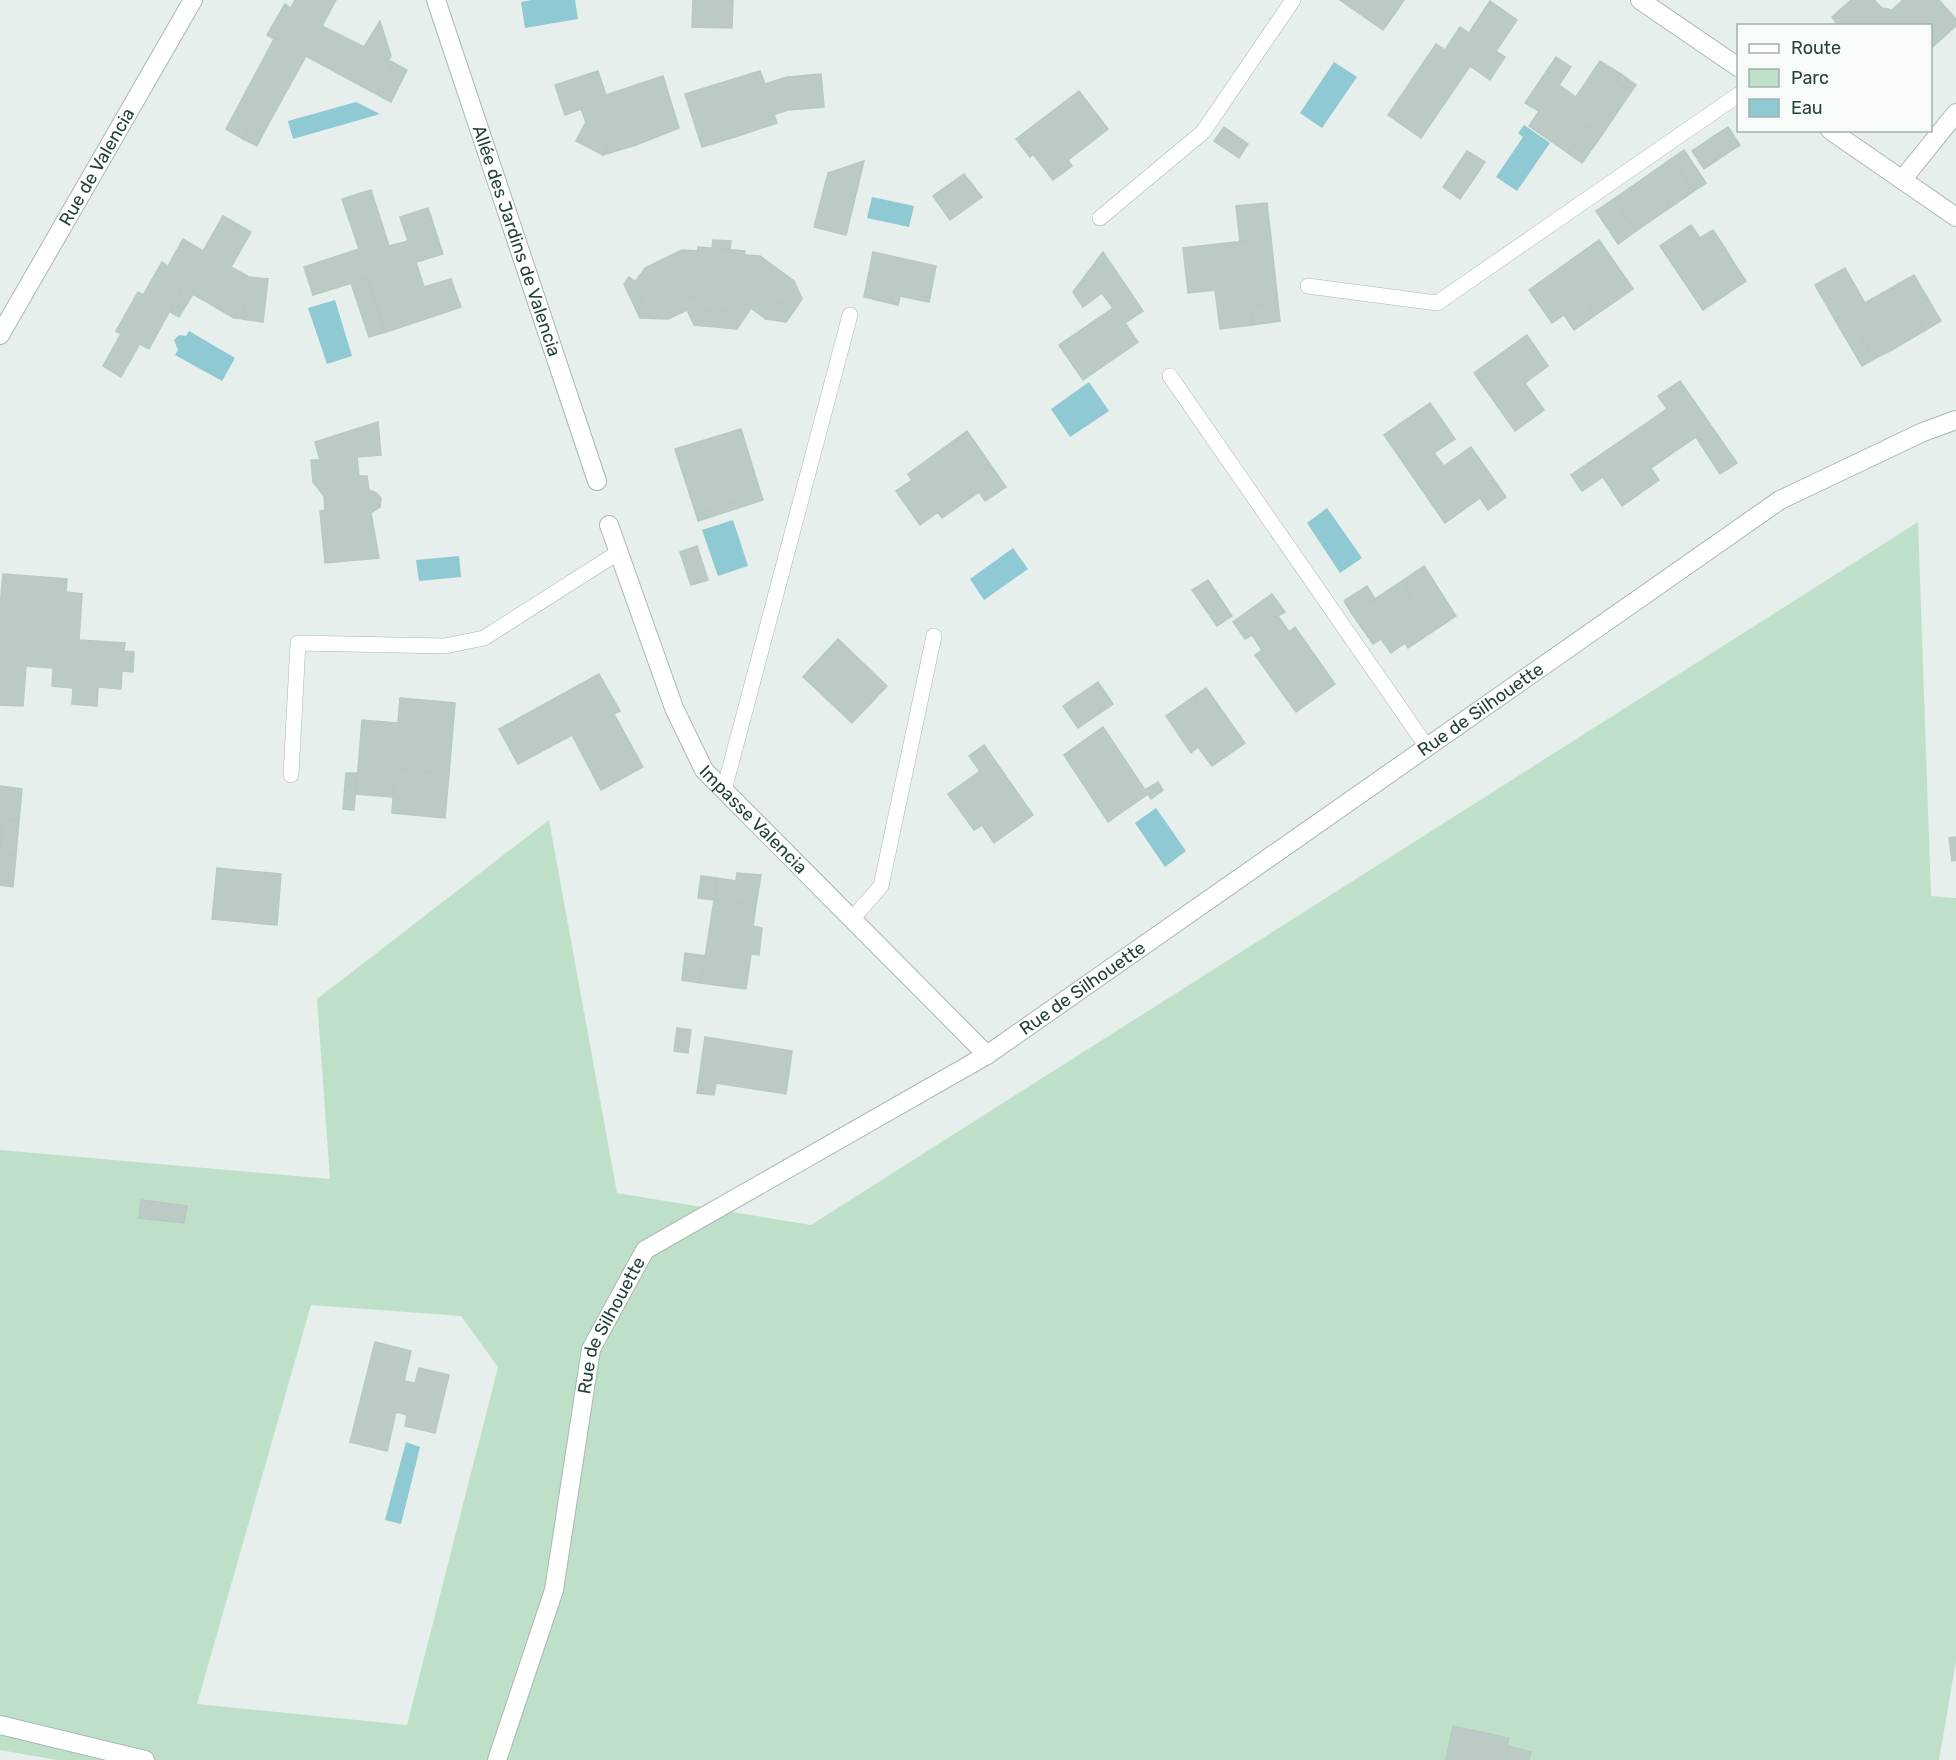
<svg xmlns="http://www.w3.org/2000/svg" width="1956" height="1760" viewBox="0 0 1956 1760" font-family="Rubik,sans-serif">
<rect width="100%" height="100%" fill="#e6efeb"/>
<path fill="#bfe0c8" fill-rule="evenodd" d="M 1918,522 L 1931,896 L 1956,898 L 1956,1661 L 1939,1760 L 57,1760 L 0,1750 L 0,1150 L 330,1179 L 317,999 L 549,820 L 617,1193 L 811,1225 ZM 311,1305 L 461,1316 L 498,1367 L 407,1725 L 197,1704 Z"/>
<g fill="#8ec9d4">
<polygon points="532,0 575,0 578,19 525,28 521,2"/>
<polygon points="1334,62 1357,77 1322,128 1300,113"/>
<polygon points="356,102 380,114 293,139 288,121"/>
<polygon points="1524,125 1550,143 1517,191 1496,177 1523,137 1518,133"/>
<polygon points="872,197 914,206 909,227 867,218"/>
<polygon points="335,300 352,356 327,364 308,308"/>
<polygon points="189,331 235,358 222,381 175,355 178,350 174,340 179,335 186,336"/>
<polygon points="1089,382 1109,411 1070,437 1051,409"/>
<polygon points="1327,508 1362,558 1340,573 1307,523"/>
<polygon points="733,520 748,566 718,576 702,530"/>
<polygon points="1013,548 1028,569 984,600 970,579"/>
<polygon points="459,556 461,577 419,581 416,560"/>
<polygon points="1156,808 1186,851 1165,867 1135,823"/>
<polygon points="406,1442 420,1447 401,1524 385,1520"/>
</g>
<g fill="#bbcac4" stroke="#b8c9c2" stroke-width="1.5">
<polygon points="295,0 336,0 322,26 364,47 380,21 391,56 388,60 394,63 376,94 306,56 264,132 251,124 243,139 226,129 274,39 267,35 285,4 291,8"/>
<polygon points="693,0 733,0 732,28 692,27"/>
<polygon points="1340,0 1391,0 1389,3 1398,9 1383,30"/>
<polygon points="1391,0 1404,0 1398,9 1389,3"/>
<polygon points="1851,0 1874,0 1882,8 1892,10 1903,0 1939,0 1956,19 1956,26 1930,49 1930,26 1839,26 1832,17"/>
<polygon points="1490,1 1517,20 1496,51 1505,57 1490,80 1470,66 1421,138 1388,115 1436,44 1445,50 1460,27 1469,33"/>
<polygon points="1556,57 1571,67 1559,85 1576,97 1600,61 1621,74 1616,81 1631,92 1602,135 1588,125 1568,153 1529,126 1539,111 1525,103"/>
<polygon points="394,63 407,70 391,102 376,94"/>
<polygon points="598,71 606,95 663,76 679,128 636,145 631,132 613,138 603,155 576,141 586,122 581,109 565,115 555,85"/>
<polygon points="760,71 765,84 787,77 821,74 824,107 788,110 732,128 735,137 702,147 685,94"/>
<polygon points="1621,74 1636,85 1631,92 1616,81"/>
<polygon points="1079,91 1108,129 1068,160 1072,166 1053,180 1033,154 1030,157 1016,139"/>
<polygon points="774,114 777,123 735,137 732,128"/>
<polygon points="251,124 264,132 257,146 243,139"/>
<polygon points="1588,125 1602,135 1582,163 1568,153"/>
<polygon points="1224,127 1248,144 1239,158 1214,141"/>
<polygon points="1728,127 1740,145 1726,154 1714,136"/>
<polygon points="631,132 636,145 603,155 613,138"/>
<polygon points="1714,136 1726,154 1704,169 1692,151"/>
<polygon points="1684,150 1706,183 1694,191 1671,159"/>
<polygon points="1467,151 1485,162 1471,183 1453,172"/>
<polygon points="1671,159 1694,191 1636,231 1614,199"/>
<polygon points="864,161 846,235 814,227 828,173"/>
<polygon points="1453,172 1471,183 1460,199 1443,187"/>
<polygon points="964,174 982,197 950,220 933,196"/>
<polygon points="371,190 389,246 408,241 400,217 428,208 443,254 416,262 424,287 451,279 461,307 386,332 368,278 313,295 304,267 359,249 342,199"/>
<polygon points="1614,199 1636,231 1618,244 1596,211"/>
<polygon points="1267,203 1271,238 1240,242 1236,206"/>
<polygon points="223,216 251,232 231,267 249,277 268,279 263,322 243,319 244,302 214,284 210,291 188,278 156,336 147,331 121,377 103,366 121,334 116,331 138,292 143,295 162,262 168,266 183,239 203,251"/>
<polygon points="1691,225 1700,238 1713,230 1725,248 1716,254 1725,268 1734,263 1746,281 1703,310 1660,246"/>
<polygon points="1271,238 1278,303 1250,306 1252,325 1220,329 1215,290 1188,293 1183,248"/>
<polygon points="713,240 731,241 730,250 712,249"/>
<polygon points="1599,240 1627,280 1588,308 1594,316 1574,330 1564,315 1552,323 1529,290"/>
<polygon points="698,247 745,251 744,255 760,256 794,281 802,299 794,311 779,301 766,319 740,300 732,311 718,312 701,309 695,296 666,310 646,309 633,285 645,268 682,250 698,251"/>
<polygon points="1725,248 1734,263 1725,268 1716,254"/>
<polygon points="873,252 936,266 929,302 900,296 898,305 864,297"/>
<polygon points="1103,252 1143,311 1125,323 1138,342 1083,380 1059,345 1113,308 1102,293 1083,307 1073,292"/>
<polygon points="1845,268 1865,303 1914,275 1941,321 1924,331 1920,323 1887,342 1892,350 1874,359 1848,313 1835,320 1815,285"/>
<polygon points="629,277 636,282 633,285 646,309 666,310 695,296 701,309 715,312 732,311 740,300 751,308 737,329 694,325 687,310 668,319 640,318 624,284"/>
<polygon points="188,278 210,291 214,284 244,302 243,319 234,318 193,294 179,317 170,312"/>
<polygon points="368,278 386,332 369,337 351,283"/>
<polygon points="1627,280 1633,289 1594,316 1588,308"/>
<polygon points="779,301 794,311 786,322 766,319"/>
<polygon points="1278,303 1280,321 1252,325 1250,306"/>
<polygon points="1848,313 1874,359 1862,366 1835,320"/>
<polygon points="1920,323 1924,331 1892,350 1887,342"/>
<polygon points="147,331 156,336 149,349 140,344"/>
<polygon points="1527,335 1548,366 1525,383 1544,410 1515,431 1474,373"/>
<polygon points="1680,381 1737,463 1720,474 1696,437 1651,468 1659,480 1622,506 1603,477 1582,491 1571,475 1667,409 1658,396"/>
<polygon points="1430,403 1455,439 1434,453 1444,466 1471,447 1506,497 1488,510 1480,498 1445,523 1384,435"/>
<polygon points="378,422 381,455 357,457 359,476 367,476 369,490 376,493 381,498 380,507 371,513 379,558 325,563 320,511 325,510 324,496 313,482 311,460 320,460 315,442"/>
<polygon points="741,429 761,494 696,514 675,449"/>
<polygon points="967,431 1006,487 985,501 979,492 942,518 938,512 920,525 896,491 912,480 908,474"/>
<polygon points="761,494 763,500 698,521 696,514"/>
<polygon points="697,546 708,580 691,585 680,552"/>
<polygon points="1424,566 1456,616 1408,648 1405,643 1391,653 1381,639 1373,644 1352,614 1375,599 1384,612 1411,595 1402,581"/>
<polygon points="3,574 67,579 66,592 82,594 79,640 125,643 124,651 134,652 133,672 122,671 121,689 98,687 97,706 72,704 73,688 52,686 53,668 26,666 23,706 0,705 0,606"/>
<polygon points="1208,580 1232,616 1217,626 1192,590"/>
<polygon points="1402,581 1411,595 1384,612 1375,599"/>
<polygon points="1367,586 1375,599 1352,614 1344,601"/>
<polygon points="1272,594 1285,612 1278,616 1289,632 1295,627 1335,684 1296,712 1255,655 1262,650 1252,635 1245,639 1233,622"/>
<polygon points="838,639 887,686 852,723 813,686 822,677 811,668"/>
<polygon points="811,668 822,677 813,686 803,677"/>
<polygon points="599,674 620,711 614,714 643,767 601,790 572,735 518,764 499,729"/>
<polygon points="1098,682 1113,704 1078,728 1063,706"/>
<polygon points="1206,688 1245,743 1212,766 1198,747 1191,753 1166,716"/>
<polygon points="400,698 455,703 449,774 395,769 393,797 356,794 362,720 398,723"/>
<polygon points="1103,727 1145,790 1158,782 1163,790 1151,799 1148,794 1108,822 1064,755"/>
<polygon points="984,745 1033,815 994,843 982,825 974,830 948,794 980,771 969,756"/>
<polygon points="395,769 449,774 445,818 392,813"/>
<polygon points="346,773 357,773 354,810 343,809"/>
<polygon points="0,786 22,789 19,820 4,819 0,854 16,855 13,887 0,885"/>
<polygon points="4,819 19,820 16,855 0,854"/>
<polygon points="1956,837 1956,860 1952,861 1949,838"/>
<polygon points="217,868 281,874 277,925 212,919"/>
<polygon points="737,873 761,875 756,905 714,900 717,878 736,881"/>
<polygon points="701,876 717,878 714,900 698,898"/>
<polygon points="714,900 756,905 753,926 762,928 759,955 751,954 746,989 701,983"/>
<polygon points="685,953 705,956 701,983 682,980"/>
<polygon points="677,1028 691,1030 688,1053 674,1051"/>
<polygon points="705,1037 792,1051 786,1094 716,1083 714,1095 697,1093"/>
<polygon points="141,1200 187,1206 184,1223 139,1218"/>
<polygon points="375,1342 411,1351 404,1381 415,1383 419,1368 449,1375 435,1433 405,1426 407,1415 396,1412 387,1451 350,1442"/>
<polygon points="1453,1726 1509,1738 1507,1746 1531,1752 1529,1760 1446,1760"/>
</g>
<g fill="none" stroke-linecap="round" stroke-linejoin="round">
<g stroke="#a8b8b2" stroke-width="16">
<g id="service">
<polyline points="1100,218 1203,132 1293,0"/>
<polyline points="1308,286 1437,303 1738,95"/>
<polyline points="1170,376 1427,747"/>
<polyline points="291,775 298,643 445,646 484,638 619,552"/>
<polyline points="724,790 850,315"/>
<polyline points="852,919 881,886 934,636"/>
</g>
</g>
<g stroke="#a8b8b2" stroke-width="20">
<g id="minor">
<path id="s1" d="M 436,0 L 597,481"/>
<polyline points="1640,0 1738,67"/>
<polyline points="1830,130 1956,217"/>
<polyline points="1902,180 1956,113"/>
<path id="s2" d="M 0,335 L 193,0"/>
<path id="s3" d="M 609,525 L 674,708 L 704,770 L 987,1055"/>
<polyline points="0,1725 145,1760"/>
<path id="s4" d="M 497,1760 L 554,1590 L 591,1349 L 645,1250 L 987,1055 L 1780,500 L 1923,432 L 1956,420"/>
</g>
</g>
<use href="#service" stroke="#fff" stroke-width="15"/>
<use href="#minor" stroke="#fff" stroke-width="18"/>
</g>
<g text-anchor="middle" stroke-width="6" stroke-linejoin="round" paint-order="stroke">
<g font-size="18" fill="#24423a" stroke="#f7fbf9">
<text dy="6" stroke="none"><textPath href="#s2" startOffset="194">Rue de Valencia</textPath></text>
<text dy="6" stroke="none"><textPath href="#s1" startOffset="254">Allée des Jardins de Valencia</textPath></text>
<text dy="6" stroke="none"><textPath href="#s4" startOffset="1532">Rue de Silhouette</textPath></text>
<text dy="6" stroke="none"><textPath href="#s3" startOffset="333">Impasse Valencia</textPath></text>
<text dy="6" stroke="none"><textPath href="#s4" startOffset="1046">Rue de Silhouette</textPath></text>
<text dy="6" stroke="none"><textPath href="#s4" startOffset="452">Rue de Silhouette</textPath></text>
</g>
</g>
<rect x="1737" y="24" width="195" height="108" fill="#f7fbf9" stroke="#a3b1ad" stroke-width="1.5"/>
<rect x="1749" y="44" width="30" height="9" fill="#ffffff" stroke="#a3b1ad" stroke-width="1.5"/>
<text x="1791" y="54" font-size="18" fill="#24423a">Route</text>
<rect x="1749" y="69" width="30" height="18" fill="#bfe0c8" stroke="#a3b1ad" stroke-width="1.5"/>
<text x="1791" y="84" font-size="18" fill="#24423a">Parc</text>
<rect x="1749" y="99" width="30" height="18" fill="#8ec9d4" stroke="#a3b1ad" stroke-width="1.5"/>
<text x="1791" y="114" font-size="18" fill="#24423a">Eau</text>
</svg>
